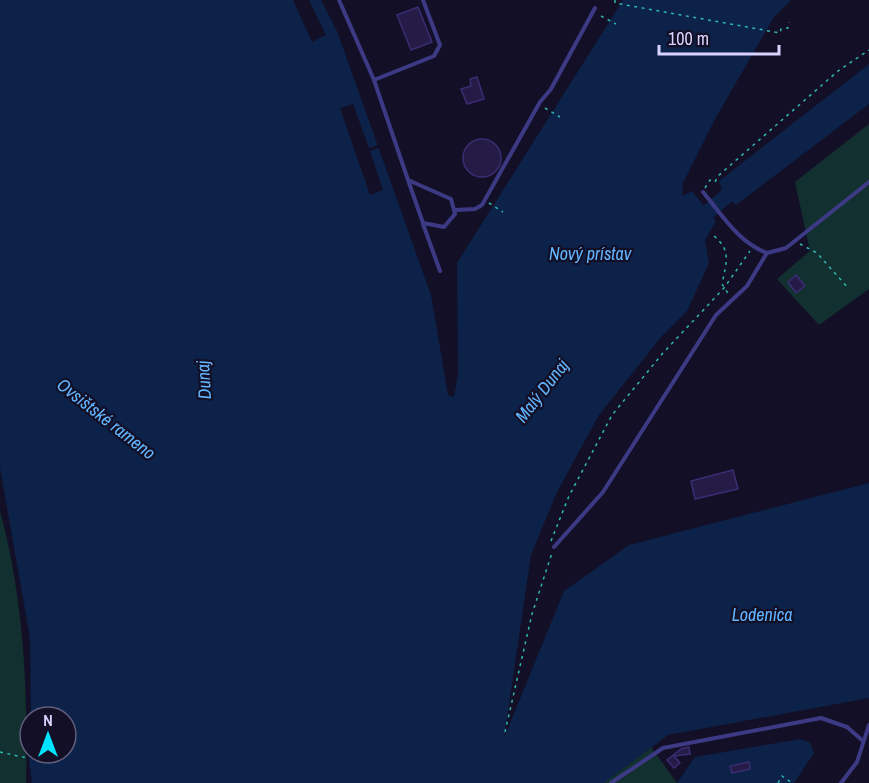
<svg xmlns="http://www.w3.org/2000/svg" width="869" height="783" viewBox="0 0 869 783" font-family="'Archivo Narrow',sans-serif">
<rect width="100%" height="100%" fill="#130f26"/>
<g fill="#12302f">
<polygon points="869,124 869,289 819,325 777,279 810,251 795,182"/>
<path d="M 0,511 C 24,600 28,691 26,783 L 0,783 Z"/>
<polygon points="651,747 677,783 604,783 606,779"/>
</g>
<g fill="#0c2248">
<polygon points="0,0 321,0 337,31 431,295 448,395 454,397 458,374 457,263 623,0 791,0 774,17 715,119 683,183 682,196 692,191 716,221 705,240 709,263 687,311 662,336 599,415 557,492 531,555 504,738 564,591 629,545 869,483 869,698 668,735 604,783 32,783 29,759 30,749 30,753 66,753 66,717 31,717 30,638 0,468"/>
<polygon points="869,64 869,104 736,205 731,201 724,207 716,196 722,190 719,181"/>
<polygon points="800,739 810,743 814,753 794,783 677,783 695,757"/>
</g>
<g fill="#130f26">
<polygon points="293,0 309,0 326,35 312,42"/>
<polygon points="353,104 369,148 380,144 381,147 370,151 383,190 370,195 340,108"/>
</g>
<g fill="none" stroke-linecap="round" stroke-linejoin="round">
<polyline stroke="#0c2248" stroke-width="15" points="695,223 736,188"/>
</g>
<g fill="#241b47" stroke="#3b2d73" stroke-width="1.5">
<polygon points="418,7 432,42 411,50 397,15"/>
<polygon points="477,77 484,99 467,104 461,89 471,86 470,79"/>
<circle cx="482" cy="158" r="19"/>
<polygon points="796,275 805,286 796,293 788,282"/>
<polygon points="733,470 738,489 695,499 691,481"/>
<polygon points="689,747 690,754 674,756 680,763 674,768 667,760 681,749"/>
<polygon points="749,762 750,769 732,773 730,766"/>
</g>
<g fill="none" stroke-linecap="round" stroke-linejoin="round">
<g stroke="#2fb8b0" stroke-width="1.5" stroke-dasharray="3 4.5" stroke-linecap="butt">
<polyline points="615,0 615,3 780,33 781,29 788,28 789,22"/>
<polyline points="601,16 616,24"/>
<polyline points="545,108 560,117"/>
<polyline points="705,188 710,180 715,182 718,176 838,71 869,50"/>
<polyline points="489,203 503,212"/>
<path d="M 714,236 C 732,251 726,263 722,284 L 729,295"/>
<polyline points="800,244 817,253 849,289"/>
<polyline points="551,541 569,496 612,415 663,353 724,288 750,251"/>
<polyline points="505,732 532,614 552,553"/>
<polyline points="0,752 27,758"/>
<polyline points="778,783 782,776 792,783"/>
</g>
<g stroke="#3d3a85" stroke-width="4">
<polyline points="339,0 374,80 434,56 440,45 423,0"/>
<polyline points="374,80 408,180 451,199 455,214 444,227 423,223 408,180"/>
<path d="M 703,192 C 722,215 739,243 767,253"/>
<polyline points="455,210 475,209 482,205 540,102 551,89 595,8"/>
<polyline points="423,224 440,271"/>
<polyline points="554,547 603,492 716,315 747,286 767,253 786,248 869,182"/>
<polyline points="611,783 663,748 821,718 847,727 863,741"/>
<polyline points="841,783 857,762 869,725"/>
</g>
</g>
<g text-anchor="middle" stroke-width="4.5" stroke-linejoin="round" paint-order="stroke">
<g font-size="18" font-style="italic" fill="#62b6ff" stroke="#130f26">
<text x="590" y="260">Nový prístav</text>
<text transform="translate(204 380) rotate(-93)" y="6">Dunaj</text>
<text transform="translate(542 391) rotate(-52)" y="6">Malý Dunaj</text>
<text transform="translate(106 419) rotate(38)" y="6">Ovsištské rameno</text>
<text x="762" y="621">Lodenica</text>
</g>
</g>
<g transform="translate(48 735)"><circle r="28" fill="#130f26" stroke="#625e7d" stroke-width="1.5"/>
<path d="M0-4.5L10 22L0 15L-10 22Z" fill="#00e5ff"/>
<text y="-9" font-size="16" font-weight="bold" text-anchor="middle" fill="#d9d4ff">N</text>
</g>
<path d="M659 45v9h120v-9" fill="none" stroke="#d9d4ff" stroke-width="3"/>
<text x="668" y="45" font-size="18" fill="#d9d4ff" stroke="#130f26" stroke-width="4.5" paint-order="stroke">100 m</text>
</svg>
